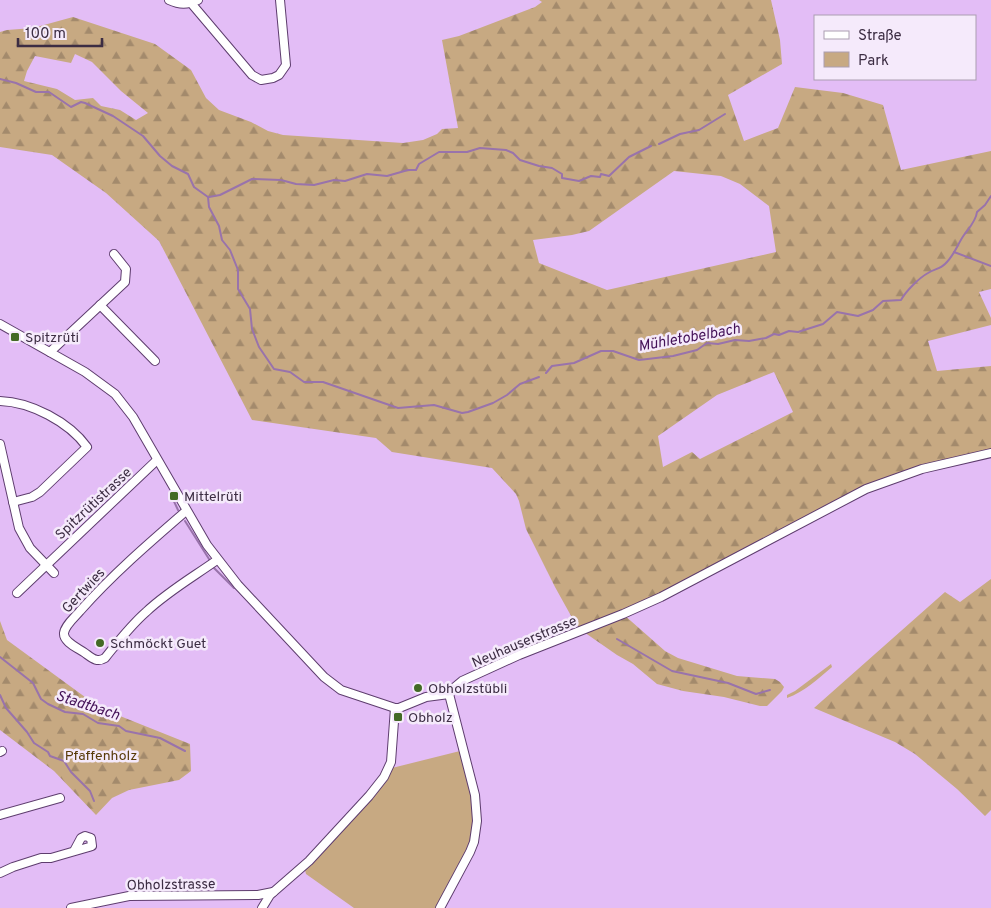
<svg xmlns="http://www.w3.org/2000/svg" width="991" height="908" viewBox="0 0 991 908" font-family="Overpass,sans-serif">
<defs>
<pattern id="forest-firs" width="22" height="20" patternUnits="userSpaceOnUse" patternTransform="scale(1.25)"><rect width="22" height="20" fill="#c7a982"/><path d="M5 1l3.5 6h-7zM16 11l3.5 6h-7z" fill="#a38a6c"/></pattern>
</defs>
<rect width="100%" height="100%" fill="#e3bdf6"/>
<g fill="#c7a982">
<path d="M 831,664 L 832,667 C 818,679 804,692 787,698 L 787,695 L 795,691 Z"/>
<path d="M 460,751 C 466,777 478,808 472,835 C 466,861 450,885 438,908 L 354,908 L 306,874 L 305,870 L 381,788 L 392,768 Z"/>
</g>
<g fill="url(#forest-firs)" fill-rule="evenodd">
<path d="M 539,0 L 771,0 L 780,40 L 782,64 L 728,95 L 744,141 L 778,128 L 795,87 L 843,93 L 883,105 L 901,170 L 991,151 L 991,289 L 979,292 L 991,318 L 991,325 L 928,341 L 937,371 L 991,366 L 991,453 L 922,469 L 866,489 L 623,614 L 665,651 L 678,658 L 737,676 L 775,679 L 780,682 L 784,687 L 782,691 L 767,706 L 760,706 L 724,697 L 683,691 L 657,684 L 633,664 L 617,655 L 581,630 L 575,623 L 555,587 L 526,529 L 519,501 L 516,494 L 492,468 L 392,452 L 376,438 L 252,420 L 159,241 L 106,193 L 52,155 L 0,147 L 0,32 L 7,30 L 33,28 L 73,17 L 155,44 L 191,70 L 206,98 L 219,110 L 251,122 L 268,131 L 283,135 L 403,143 L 423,140 L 437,134 L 442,129 L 458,128 L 442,40 L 459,36 L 535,7 L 542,2 ZM 75,54 L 92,62 L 121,91 L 148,113 L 136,120 L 120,110 L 101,106 L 93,98 L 75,100 L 57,89 L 24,81 L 27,71 L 35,56 L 71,63 ZM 674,171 L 721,176 L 740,184 L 769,206 L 776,252 L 607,290 L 539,263 L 533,240 L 572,235 L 589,231 ZM 774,372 L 793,412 L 700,459 L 692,452 L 663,467 L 658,436 L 717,395 Z"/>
<polygon points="991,579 991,810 985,816 957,789 915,754 895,742 814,708 945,592 960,602"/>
<polygon points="0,621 7,640 100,708 190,744 191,771 179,780 129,790 112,798 96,815 54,771 0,730"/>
</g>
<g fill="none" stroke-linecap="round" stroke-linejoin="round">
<g stroke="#9973ab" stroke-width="2">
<polyline points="0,79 16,83 36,92 49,92 71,107 81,102 85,103 113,116 143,136 160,156 172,166 188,174 194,187 208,197 209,207 219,226 222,240 230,250 238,270 238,289 250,309 252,329 259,347 274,369 290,372 304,382 323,382 398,408 434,405 462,413 468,412 493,403 507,395 520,384 539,377"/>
<polyline points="659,144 680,134 699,130 725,114"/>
<polyline points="209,197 220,195 252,179 281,180 296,184 314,185 334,180 345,181 367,174 387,176 408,170 416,170 419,164 439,152 467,152 480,148 506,150 513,153 520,160 539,166 552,168 562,174 562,178 579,181 591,176 600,177 601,174 609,176 629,157 651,146"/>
<polyline points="954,252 991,266"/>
<path d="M 546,373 L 552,366 L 574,363 L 601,351 L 613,351 L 639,360 L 673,356 L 697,350 L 707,343 L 718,344 L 735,340 L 749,341 L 766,338 L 774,334 L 779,335 L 789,331 L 798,332 L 823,324 L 837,312 L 858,316 L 873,310 L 883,301 L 901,300 C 906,291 919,278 928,273 C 934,269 940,269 945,264 C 954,256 957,245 964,235 C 969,228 976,221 977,212 L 985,205 L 991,196"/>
<polyline points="171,495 178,510"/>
<polyline points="185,521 209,559"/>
<polyline points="214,568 234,588"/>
<polyline points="617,639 672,671 728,683 756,694 770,690"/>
<polyline points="0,657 33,683 41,699 48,704 65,712 83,714 98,723 119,726 126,731 160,738 185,751"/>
<polyline points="0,695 6,708 27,732 34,743 48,752 50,756 64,761 71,772 90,791 94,801"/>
</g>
<g stroke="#5e3d6e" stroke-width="10">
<g id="minor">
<path d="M 169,0 C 180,5 187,5 198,0"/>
<polyline points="191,3 252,75 261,80 273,78 279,75 286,65 280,0"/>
<polyline points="100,305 155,361"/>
<polyline points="0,324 85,372 115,394 133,417 207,545 238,585 324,677 341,690 395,708 399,708 426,697 449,694 456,686 462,681 519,655 623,614 661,597 866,489 922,469 991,453"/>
<polyline points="50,352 125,282 126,269 114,254"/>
<path d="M 0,401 C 31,402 69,422 87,447 L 40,492 L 32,497 L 13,502"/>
<polyline points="0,444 19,528 30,548 54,573"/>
<path d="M 186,511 C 149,543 113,574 80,611 C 75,617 65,625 64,633 C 63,642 78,648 85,653 C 92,658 97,663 105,658 C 118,642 130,626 146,612 C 167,592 193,577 217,560"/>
<polyline points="17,593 157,460"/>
<polyline points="0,752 2,751"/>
<polyline points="0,815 60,798"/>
<polyline points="0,873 13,867 41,858 51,858 89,847 92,846 91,838 85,836 81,838 74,851"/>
<polyline points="71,908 129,896 258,895 273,892"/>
<polyline points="262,908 270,895 309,861 369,796 384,777 391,762 395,708"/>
<polyline points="440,908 470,852 474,842 477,821 475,795 449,694"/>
</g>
</g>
<use href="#minor" stroke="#fff" stroke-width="8"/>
</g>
<g fill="#436a25" stroke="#f5eafb" stroke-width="2">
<rect x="10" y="332" width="10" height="10" rx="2.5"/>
<rect x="169" y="491" width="10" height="10" rx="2.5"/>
<circle cx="100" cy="643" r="5"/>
<circle cx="418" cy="688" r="5"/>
<rect x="393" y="712" width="10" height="10" rx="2.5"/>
</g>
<g text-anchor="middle" stroke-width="5" stroke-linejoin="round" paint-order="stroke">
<g font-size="14" fill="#3c2d43" stroke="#f5eafb" text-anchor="start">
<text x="25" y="342">Spitzrüti</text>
<text x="184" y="501">Mittelrüti</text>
<text x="110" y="648">Schmöckt Guet</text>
<text x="428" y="693">Obholzstübli</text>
<text x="408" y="722">Obholz</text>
</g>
<g font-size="14" fill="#3c2d43" stroke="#f5eafb">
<text transform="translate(93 503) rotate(-43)" y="5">Spitzrütistrasse</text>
<text transform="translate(83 590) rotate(-47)" y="5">Gertwies</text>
<text transform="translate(524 641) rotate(-23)" y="5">Neuhauserstrasse</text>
<text transform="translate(171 884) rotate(-1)" y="5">Obholzstrasse</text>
</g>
<g font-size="14" fill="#583a08" stroke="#f5eafb">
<text x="101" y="760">Pfaffenholz</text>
</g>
<g font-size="15" font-style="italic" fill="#441258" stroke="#f5eafb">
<text transform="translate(689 337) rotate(-10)" y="5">Mühletobelbach</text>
<text transform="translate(88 705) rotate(18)" y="5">Stadtbach</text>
</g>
</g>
<rect x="814" y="15" width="162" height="65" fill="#f5eafb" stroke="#ab9eb1"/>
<rect x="824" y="31" width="25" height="8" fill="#ffffff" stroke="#ab9eb1"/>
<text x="858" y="40" font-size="15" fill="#3c2d43">Straße</text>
<rect x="824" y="52" width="25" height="15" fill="#c7a982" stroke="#ab9eb1"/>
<text x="858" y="65" font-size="15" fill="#3c2d43">Park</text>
<path d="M18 38v8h84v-8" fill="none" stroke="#3c2d43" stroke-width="2.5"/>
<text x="25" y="38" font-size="15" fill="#3c2d43" stroke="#f5eafb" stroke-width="4" paint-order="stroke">100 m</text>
</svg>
